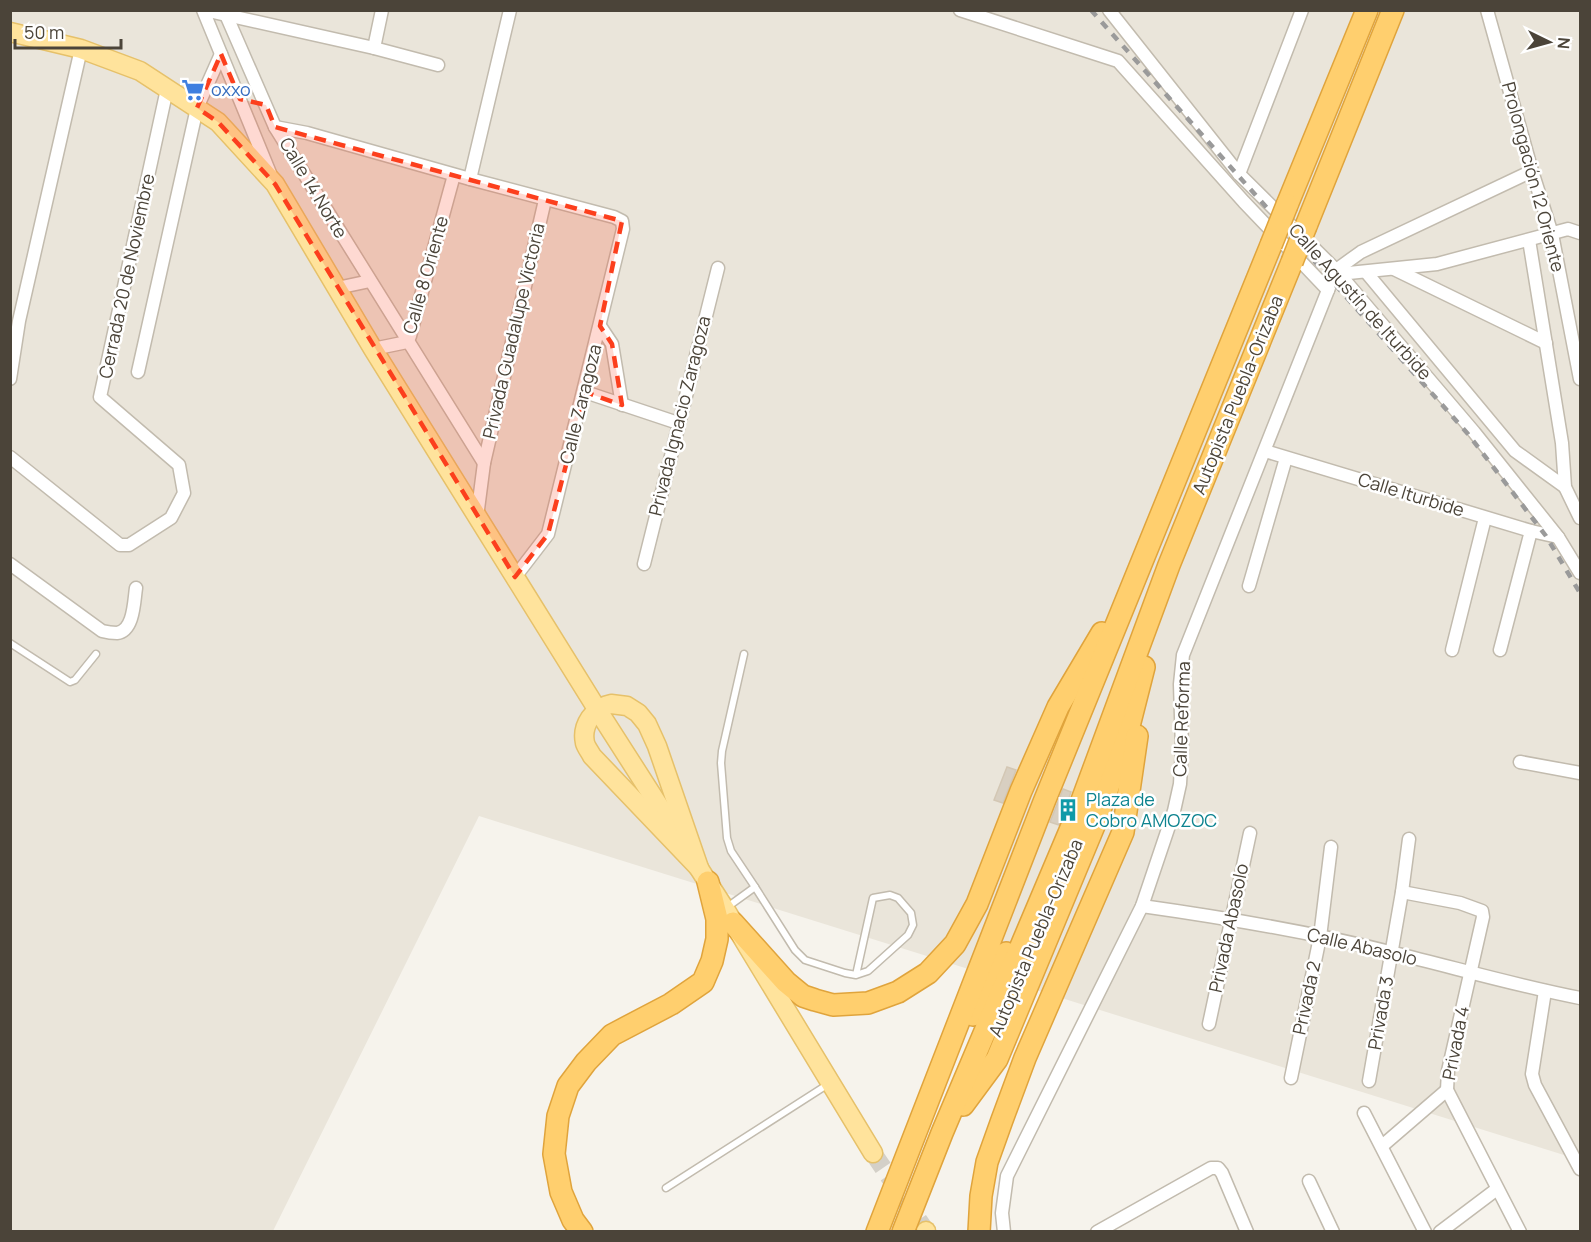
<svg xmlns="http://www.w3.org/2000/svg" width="1591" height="1242" viewBox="0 0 1591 1242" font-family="Manrope,sans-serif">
<rect width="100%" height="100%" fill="#f6f3ec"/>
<polygon fill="#eae5da" points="10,11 1580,11 1580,1160 479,816 273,1231 11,1231"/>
<g fill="#d8cfc1" stroke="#d3c7b4" stroke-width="1.5">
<polygon points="1007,767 1016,770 1003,803 994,800"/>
<polygon points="1063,789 1071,792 1059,825 1050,822"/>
</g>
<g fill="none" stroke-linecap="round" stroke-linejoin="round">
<polyline stroke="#d4d0c8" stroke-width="18" stroke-dasharray="18 9" stroke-linecap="butt" points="873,1153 926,1231"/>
<g stroke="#c2bbae" stroke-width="9">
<g id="service">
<polyline points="10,643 70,682 75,680 96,654"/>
<polyline points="744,654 722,751 721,763 727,838 731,851 755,887"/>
<polyline points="726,908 755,887 795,950 805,960 845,973 856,975 868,971 908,935 913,925 911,913 898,898 890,895 873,898 856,975"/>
<polyline points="666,1188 830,1083"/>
</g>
</g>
<g stroke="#c2bbae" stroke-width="15">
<g id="minor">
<polyline points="203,10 270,173"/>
<polyline points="204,10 374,48 438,65"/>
<polyline points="960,10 1118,61 1244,202 1328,290"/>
<polyline points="1109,10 1239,174 1336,270 1474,432 1558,537 1580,573"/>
<polyline points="1487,10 1532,171 1552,234 1580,379"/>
<polyline points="227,17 275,127 484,463"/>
<polyline points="374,48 382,10"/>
<polyline points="275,127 307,133 470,179 614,217 622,221 623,229 548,534 515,577"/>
<polyline points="1239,174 1302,10"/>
<polyline points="470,179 510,10"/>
<polyline points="1529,240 1562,443 1565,487 1580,518"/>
<polyline points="1394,269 1546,343"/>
<polyline points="1366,272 1515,451 1565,487"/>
<polyline points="1339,274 1437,264 1568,229 1580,233"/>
<polyline points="337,288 370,281"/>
<polyline points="600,326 612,344 622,405"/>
<polyline points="373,349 407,342 410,336 454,175"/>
<polyline points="138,372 197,108 221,54"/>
<polyline points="10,379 19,321 81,49"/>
<polyline points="585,392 678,423"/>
<polyline points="1265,451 1531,531 1558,537"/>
<polyline points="10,457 120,545 129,545 171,518 184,493 179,465 100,397 167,89"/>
<polyline points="477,517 484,463 545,200"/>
<path d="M 10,564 L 102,631 C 106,632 113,633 117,633 C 134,631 134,601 136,588"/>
<polyline points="644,564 718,268"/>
<polyline points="1249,586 1286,458"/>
<polyline points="1452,650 1485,518"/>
<polyline points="1500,650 1531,531"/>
<polyline points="1520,762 1580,773"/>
<polyline points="1402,892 1460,903 1482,911 1483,917 1448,1071 1447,1090 1520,1232"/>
<path d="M 1142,906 C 1227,918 1311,932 1394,953 C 1456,968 1518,986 1580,998"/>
<polyline points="1545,991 1532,1074 1535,1085 1580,1169"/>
<polyline points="1209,1024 1250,833"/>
<polyline points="1291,1078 1320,937 1331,847"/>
<polyline points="1369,1081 1402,892 1409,839"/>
<polyline points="1364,1113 1425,1232"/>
<polyline points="1382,1146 1447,1090"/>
<polyline points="1309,1181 1333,1232"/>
<polyline points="1004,1232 1002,1213 1007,1176 1142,906 1174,811 1180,784 1182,749 1180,684 1183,655 1336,270 1361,252 1532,171"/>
<polyline points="1097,1232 1211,1168 1218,1168 1222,1173 1247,1232"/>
<polyline points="1440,1232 1497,1189"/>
</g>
</g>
<g stroke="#e6c16a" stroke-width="21">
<g id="primary">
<polyline points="10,32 81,49 140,71 218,122 275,184 373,349 597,709 725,909 873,1153"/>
<path d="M 611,704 L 627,706 L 638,713 L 647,724 L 657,746 L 699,868 L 592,756 C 590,752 586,747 585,743 C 581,725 594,707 611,704 Z"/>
<polyline points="926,1231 926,1232"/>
</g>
</g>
<g stroke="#e0a43c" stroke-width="24">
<g id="motorway">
<polyline points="1287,205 1367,10"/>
<polyline points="1306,226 1393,10"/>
<polyline points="733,923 786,982 803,996 815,1000 833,1005 868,1003 898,992 928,973 955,944 977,904 1021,791 1058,707 1102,633"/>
<polyline points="973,1015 1006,953"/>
<polyline points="963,1105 997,1059 1096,821 1127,734 1144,667"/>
<polyline points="582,1232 573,1220 561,1192 554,1154 558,1116 568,1086 586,1062 612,1035 671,1004 703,982 712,961 717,939 717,919 708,882"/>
<polyline points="877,1232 1044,802 1271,245"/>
<polyline points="903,1232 942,1133 1077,814 1169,565 1292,262"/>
<polyline points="979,1232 981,1196 987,1162 1002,1120 1025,1058 1123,832 1137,736"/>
</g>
</g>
<use href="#service" stroke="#fff" stroke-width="6"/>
<use href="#minor" stroke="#fff" stroke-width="12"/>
<use href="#primary" stroke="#ffe39c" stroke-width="18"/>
<use href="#motorway" stroke="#ffcf6e" stroke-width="21"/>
<polyline stroke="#9a9a9a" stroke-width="4.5" stroke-dasharray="8 8" stroke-linecap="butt" points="1091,10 1468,434 1546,536 1580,593"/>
<g stroke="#e0a43c" stroke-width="24" stroke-linecap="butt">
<g id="motorway-bridge">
<polyline points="1271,245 1287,205"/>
<polyline points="1292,262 1306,226"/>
</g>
</g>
<use href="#motorway-bridge" stroke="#ffcf6e" stroke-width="21"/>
</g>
<path fill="#fc3f1d" fill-opacity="0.2" stroke="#fc3f1d" stroke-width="4.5" stroke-dasharray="12 8" stroke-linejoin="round" d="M 221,54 L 240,99 L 266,105 L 275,127 L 622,221 L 600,326 L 612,344 L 622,405 L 585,392 L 548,534 L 515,577 L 275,184 L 218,122 L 197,108 Z"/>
<defs>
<g id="supermarket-bare" transform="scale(1.8)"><path d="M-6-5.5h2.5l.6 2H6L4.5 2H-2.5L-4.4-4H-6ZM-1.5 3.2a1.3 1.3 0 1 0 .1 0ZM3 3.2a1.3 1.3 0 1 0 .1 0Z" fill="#3f7fe0" stroke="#fff" stroke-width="2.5" paint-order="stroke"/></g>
<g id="building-bare" transform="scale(1.8)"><path d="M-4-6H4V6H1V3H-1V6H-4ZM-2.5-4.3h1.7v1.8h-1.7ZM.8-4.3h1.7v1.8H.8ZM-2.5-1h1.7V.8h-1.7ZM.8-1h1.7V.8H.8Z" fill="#0f9aa8" stroke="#fff" stroke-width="2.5" paint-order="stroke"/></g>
</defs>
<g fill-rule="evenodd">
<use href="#supermarket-bare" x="193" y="90"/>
<use href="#building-bare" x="1068" y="810"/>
</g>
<g text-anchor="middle" stroke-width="5" stroke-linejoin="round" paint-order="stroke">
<g font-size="18" fill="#366cbe" stroke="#fff" text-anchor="start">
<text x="211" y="96">oxxo</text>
</g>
<g font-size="18" fill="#4b4439" stroke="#fff">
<text transform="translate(1533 177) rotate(75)" y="6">Prolongación 12 Oriente</text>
<text transform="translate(313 188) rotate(59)" y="6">Calle 14 Norte</text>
<text transform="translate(426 275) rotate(-74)" y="6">Calle 8 Oriente</text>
<text transform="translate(127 276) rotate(-78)" y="6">Cerrada 20 de Noviembre</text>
<text transform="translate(1360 302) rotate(48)" y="6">Calle Agustín de Iturbide</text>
<text transform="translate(514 331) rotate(-77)" y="6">Privada Guadalupe Victoria</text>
<text transform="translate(1238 395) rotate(-68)" y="6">Autopista Puebla-Orizaba</text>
<text transform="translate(581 404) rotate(-76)" y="6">Calle Zaragoza</text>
<text transform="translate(680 416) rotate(-76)" y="6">Privada Ignacio Zaragoza</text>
<text transform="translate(1411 495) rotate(17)" y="6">Calle Iturbide</text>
<text transform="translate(1182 719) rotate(-88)" y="6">Calle Reforma</text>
<text transform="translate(1229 928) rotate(-78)" y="6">Privada Abasolo</text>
<text transform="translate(1036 938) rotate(-67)" y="6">Autopista Puebla-Orizaba</text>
<text transform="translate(1362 947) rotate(13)" y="6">Calle Abasolo</text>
<text transform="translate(1307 998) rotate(-78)" y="6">Privada 2</text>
<text transform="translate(1381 1013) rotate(-80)" y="6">Privada 3</text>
<text transform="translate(1456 1043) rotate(-79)" y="6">Privada 4</text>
</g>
<g font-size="18" fill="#0d838f" stroke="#fff" text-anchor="start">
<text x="1086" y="806">Plaza de<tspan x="1086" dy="21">Cobro AMOZOC</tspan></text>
</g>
</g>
<rect width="1591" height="1242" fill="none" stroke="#4b4439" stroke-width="24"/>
<g transform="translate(1549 42) rotate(95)" stroke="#ffffff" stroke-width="4.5" paint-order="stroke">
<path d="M0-4.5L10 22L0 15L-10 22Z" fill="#4b4439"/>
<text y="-9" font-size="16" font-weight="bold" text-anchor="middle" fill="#4b4439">N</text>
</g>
<path d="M15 39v9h106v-9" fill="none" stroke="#4b4439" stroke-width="3"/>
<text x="24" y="39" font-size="18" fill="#4b4439" stroke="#ffffff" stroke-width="4.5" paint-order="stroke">50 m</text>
</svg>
